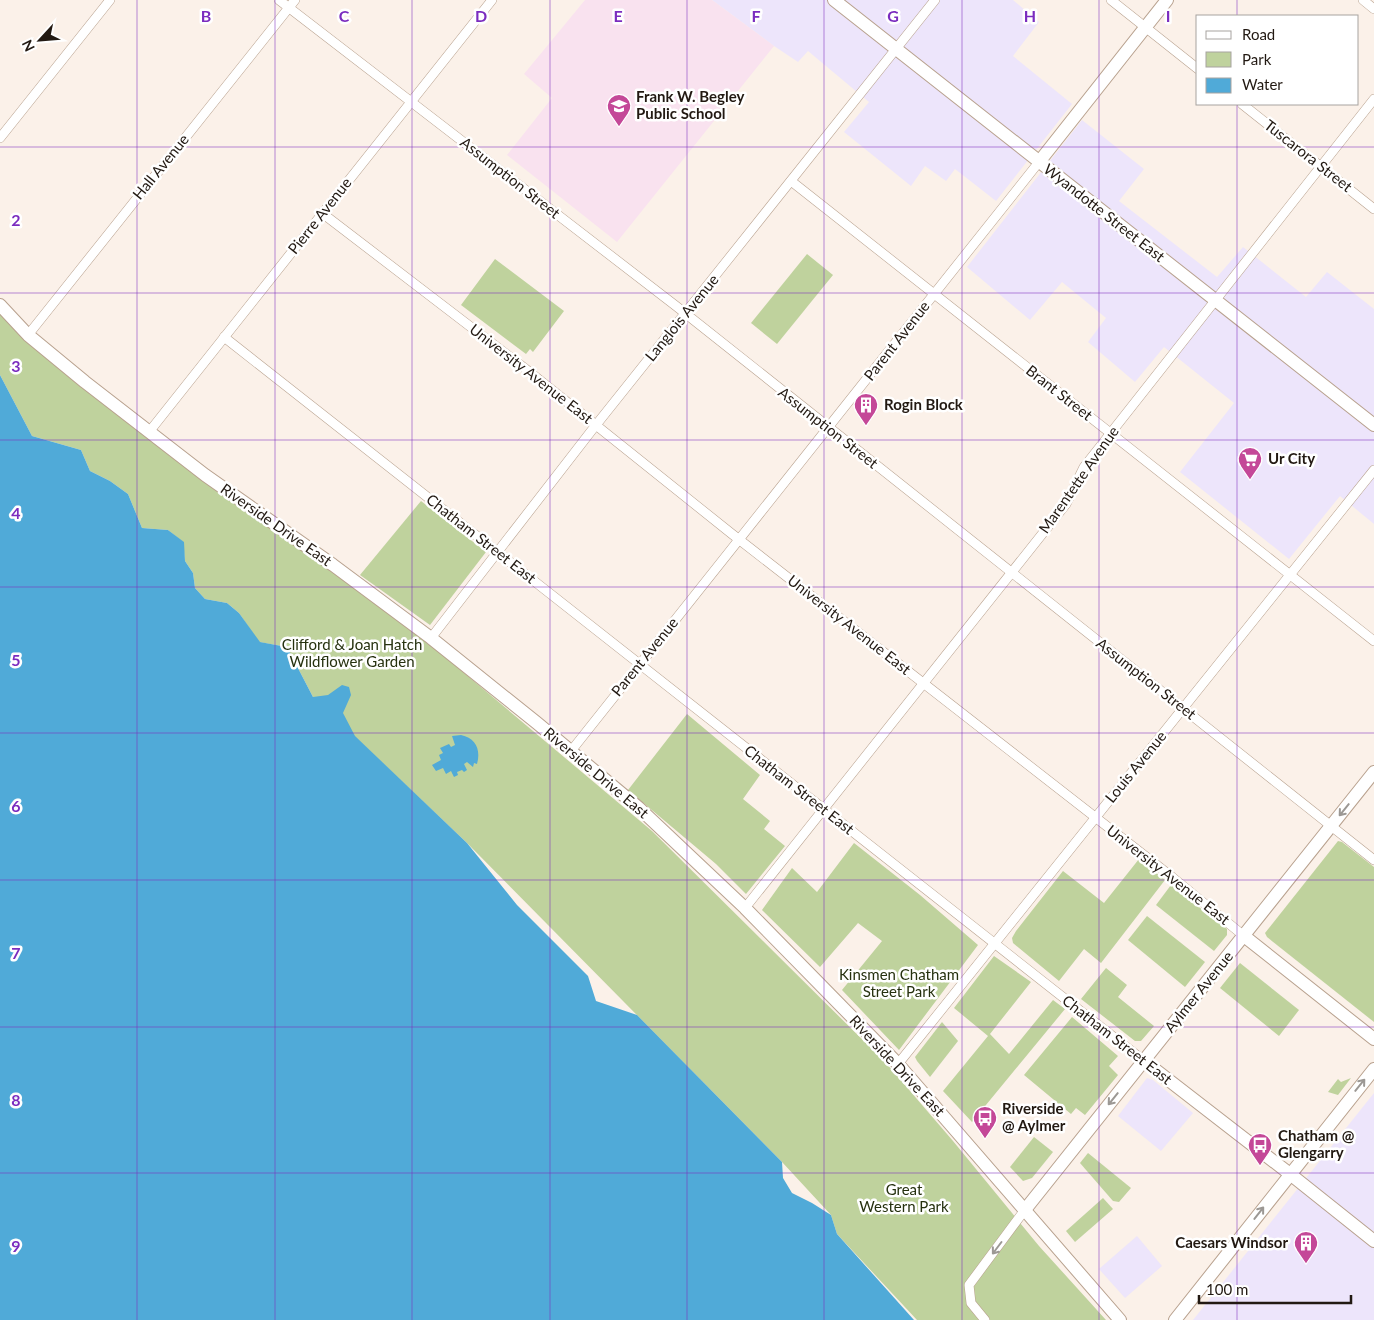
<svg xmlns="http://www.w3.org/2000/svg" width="1374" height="1320" viewBox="0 0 1374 1320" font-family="Lato,sans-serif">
<rect width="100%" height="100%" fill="#fbf1e9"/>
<g fill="#ede5fb">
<polygon points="712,0 1013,0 1039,22 1013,56 1072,104 996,201 955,169 946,181 925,166 911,186 844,132 869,102 808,51 798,62 774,46"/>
<polygon points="1082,120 1144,169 1119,201 1217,277 1243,247 1306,297 1327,272 1374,309 1374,524 1340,496 1289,559 1180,472 1234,403 1164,347 1135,382 1088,342 1106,318 1062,282 1030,320 967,267"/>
<polygon points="1147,1078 1153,1080 1193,1113 1161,1151 1118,1116"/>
<polygon points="1374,1093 1374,1320 1193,1320 1291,1197"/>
<polygon points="1137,1236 1162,1266 1125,1298 1099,1269"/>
</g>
<polygon fill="#f9e2ef" points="585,0 712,0 774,46 617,242 507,155 552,98 524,74"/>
<g fill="#bfd29d">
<polygon points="807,254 833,275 777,344 751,323"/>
<polygon points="495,259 564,311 533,352 530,349 526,354 461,305"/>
<polygon points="0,311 64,371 150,440 334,571 432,646 652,831 886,1063 953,1141 1039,1246 1106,1320 917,1320 837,1234 831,1215 782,1162 467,843 313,697 287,647 259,642 239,613 227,603 205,599 195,588 193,573 185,561 183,542 168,530 142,528 128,494 110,481 90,471 81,450 32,436 0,375"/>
<polygon points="421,501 486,552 430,625 360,575"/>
<polygon points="687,714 760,775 743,799 770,821 764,829 785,846 746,894 716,864 628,790"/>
<polygon points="1338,841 1342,842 1374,867 1374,1022 1267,937 1265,933"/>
<polygon points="854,843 920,895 978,945 899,1050 842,990 882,941 858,923 820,967 762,910 792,868 817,892"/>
<polygon points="1139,859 1165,880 1101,963 1084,949 1059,981 1013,943 1012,938 1016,931 1063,871 1104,903"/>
<polygon points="1171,885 1227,929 1227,935 1214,951 1156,905"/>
<polygon points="1147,916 1205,962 1185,987 1128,940"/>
<polygon points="994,956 1031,982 990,1034 1009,1054 1053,1000 1065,1009 972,1122 943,1091 988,1036 954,1008"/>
<polygon points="1240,963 1299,1010 1279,1036 1220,988"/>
<polygon points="1106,968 1127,985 1118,997 1154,1026 1141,1041 1135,1041 1081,999"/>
<polygon points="1072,1017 1118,1056 1109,1066 1118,1075 1085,1115 1076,1108 1071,1114 1024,1075"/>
<polygon points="942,1022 958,1041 930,1077 917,1061 915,1057"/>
<polygon points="1351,1078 1338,1095 1328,1092 1338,1079 1341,1082"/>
<polygon points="1034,1137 1053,1152 1032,1178 1023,1181 1010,1167"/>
<polygon points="1088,1153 1131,1188 1119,1202 1113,1201 1080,1163"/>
<polygon points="1103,1198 1113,1209 1075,1242 1066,1231"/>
</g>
<g fill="#50aad8">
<polygon points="0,375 32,436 81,450 90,471 110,481 128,494 142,528 168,530 184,542 185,561 193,573 195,588 205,599 227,603 239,613 260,642 287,647 313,697 328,695 342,685 349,687 351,695 343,713 355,736 467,843 517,905 588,976 596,1001 637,1015 782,1162 783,1178 792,1193 812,1203 831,1215 837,1234 914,1320 0,1320"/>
<path d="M 461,735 C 476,738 481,750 477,764 L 474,763 L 473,767 L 467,762 L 464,764 L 467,770 L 464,772 L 462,770 L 457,772 L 458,775 L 454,777 L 451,771 L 446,774 L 443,768 L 436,771 L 432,765 L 441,760 L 439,755 L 443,753 L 440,748 L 449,744 L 451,747 L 455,745 L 452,736 Z"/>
</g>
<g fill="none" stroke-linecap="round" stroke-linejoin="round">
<g stroke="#b8a18e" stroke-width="10">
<g id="street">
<polyline points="279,0 676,306 1374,860"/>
<polyline points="1111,0 1198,69"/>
<polyline points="1363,0 1374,9"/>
<polyline points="1242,104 1374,209"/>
<polyline points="0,138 110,0"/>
<polyline points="791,181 1374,641"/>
<polyline points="322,213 527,370 732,534 1172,877 1244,936"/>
<polyline points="28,335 295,0"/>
<polyline points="224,337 1144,1061"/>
<polyline points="149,432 492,0"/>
<polyline points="431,638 592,430 935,0"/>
<polyline points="571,751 1039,162"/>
<polyline points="745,908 1066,504 1084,467 1374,99"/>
<polyline points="898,1064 1374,470"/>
<polyline points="985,1320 971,1303 969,1285 1024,1211"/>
</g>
</g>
<g stroke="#b8a18e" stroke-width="14">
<g id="secondary">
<polyline points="834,0 1374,425"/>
<polyline points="1039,162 1167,0"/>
<polyline points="0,305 28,335 85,382 205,475 333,565 431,638 537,723 639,808 745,908 898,1064 1120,1320"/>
<polyline points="1244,936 1374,1039"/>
<polyline points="1144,1061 1290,1174 1374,1241"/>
<polyline points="1024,1211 1374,772"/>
<polyline points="1175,1320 1374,1069"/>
</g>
</g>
<use href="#street" stroke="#fff" stroke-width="9"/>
<use href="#secondary" stroke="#fff" stroke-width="12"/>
</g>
<defs><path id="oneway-shaft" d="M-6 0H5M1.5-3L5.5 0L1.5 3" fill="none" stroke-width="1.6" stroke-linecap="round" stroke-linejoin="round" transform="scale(1.25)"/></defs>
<g stroke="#9c9894">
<use href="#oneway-shaft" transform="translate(1344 810) rotate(129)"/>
<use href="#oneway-shaft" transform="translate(1360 1085) rotate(-51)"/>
<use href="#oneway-shaft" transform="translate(1113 1099) rotate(129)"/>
<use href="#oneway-shaft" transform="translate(1259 1213) rotate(-52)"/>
<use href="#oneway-shaft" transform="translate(997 1248) rotate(127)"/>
</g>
<path fill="none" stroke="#7b2cbf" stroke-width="1" stroke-opacity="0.55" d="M 137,0 L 137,1320M 275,0 L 275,1320M 412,0 L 412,1320M 550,0 L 550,1320M 687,0 L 687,1320M 824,0 L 824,1320M 962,0 L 962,1320M 1099,0 L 1099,1320M 1237,0 L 1237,16M 1237,104 L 1237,1320M 0,147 L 1374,147M 0,293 L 1374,293M 0,440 L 1374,440M 0,587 L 1374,587M 0,733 L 1374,733M 0,880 L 1374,880M 0,1027 L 1374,1027M 0,1173 L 1374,1173"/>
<defs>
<g id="school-pin" transform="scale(1.25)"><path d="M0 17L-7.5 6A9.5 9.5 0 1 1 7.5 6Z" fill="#c44898" stroke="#fff"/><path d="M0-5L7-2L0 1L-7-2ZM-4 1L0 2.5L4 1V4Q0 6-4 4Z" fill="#fff"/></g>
<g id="building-pin" transform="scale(1.25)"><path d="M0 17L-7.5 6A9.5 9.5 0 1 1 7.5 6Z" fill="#c44898" stroke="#fff"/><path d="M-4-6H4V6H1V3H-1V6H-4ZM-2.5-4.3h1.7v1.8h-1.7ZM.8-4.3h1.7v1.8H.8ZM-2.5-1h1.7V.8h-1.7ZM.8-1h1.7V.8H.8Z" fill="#fff"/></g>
<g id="supermarket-pin" transform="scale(1.25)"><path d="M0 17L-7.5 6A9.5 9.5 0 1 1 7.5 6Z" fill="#c44898" stroke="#fff"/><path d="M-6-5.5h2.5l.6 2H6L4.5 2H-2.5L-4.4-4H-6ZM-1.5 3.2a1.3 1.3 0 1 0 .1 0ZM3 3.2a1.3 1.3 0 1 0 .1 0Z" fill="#fff"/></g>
<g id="bus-pin" transform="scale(1.25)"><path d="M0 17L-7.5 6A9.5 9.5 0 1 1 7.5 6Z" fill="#c44898" stroke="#fff"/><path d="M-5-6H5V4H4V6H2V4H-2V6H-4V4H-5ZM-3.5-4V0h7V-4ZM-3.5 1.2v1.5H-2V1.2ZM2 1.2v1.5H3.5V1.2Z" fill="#fff"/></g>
</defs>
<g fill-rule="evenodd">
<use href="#school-pin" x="619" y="106"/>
<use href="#building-pin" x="866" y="405"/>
<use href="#supermarket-pin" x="1250" y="459"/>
<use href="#bus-pin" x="985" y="1118"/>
<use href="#bus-pin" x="1260" y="1145"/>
<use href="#building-pin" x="1306" y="1243"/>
</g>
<g text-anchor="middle" stroke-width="5" stroke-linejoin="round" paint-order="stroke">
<g font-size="15" font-weight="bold" fill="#221912" stroke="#fff" text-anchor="start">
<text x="636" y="102">Frank W. Begley<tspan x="636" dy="17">Public School</tspan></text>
<text x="884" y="410">Rogin Block</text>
<text x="1268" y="464">Ur City</text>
<text x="1002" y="1114">Riverside<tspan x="1002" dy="17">@ Aylmer</tspan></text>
<text x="1278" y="1141">Chatham @<tspan x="1278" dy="17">Glengarry</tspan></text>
<text x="1288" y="1248" text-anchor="end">Caesars Windsor</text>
</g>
<g font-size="15" fill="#221912" stroke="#fff">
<text transform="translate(1308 156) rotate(38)" y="5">Tuscarora Street</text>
<text transform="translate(161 167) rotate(-51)" y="5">Hall Avenue</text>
<text transform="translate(510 178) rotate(38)" y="5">Assumption Street</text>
<text transform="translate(1104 213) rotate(38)" y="5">Wyandotte Street East</text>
<text transform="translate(320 216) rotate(-52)" y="5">Pierre Avenue</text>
<text transform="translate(682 318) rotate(-51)" y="5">Langlois Avenue</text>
<text transform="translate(897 341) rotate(-52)" y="5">Parent Avenue</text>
<text transform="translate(531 374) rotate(38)" y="5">University Avenue East</text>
<text transform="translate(1059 393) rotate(38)" y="5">Brant Street</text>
<text transform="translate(828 428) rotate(38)" y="5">Assumption Street</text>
<text transform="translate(1079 480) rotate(-55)" y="5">Marentette Avenue</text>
<text transform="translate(276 525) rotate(35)" y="5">Riverside Drive East</text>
<text transform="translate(481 539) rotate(38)" y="5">Chatham Street East</text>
<text transform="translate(849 625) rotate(38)" y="5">University Avenue East</text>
<text transform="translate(645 657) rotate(-51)" y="5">Parent Avenue</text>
<text transform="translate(1146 679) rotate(38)" y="5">Assumption Street</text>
<text transform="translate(1136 767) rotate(-51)" y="5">Louis Avenue</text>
<text transform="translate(596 773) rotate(40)" y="5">Riverside Drive East</text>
<text transform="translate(799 790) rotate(38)" y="5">Chatham Street East</text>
<text transform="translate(1168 875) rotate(38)" y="5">University Avenue East</text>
<text transform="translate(1199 992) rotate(-51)" y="5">Aylmer Avenue</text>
<text transform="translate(1117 1040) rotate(38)" y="5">Chatham Street East</text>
<text transform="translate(897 1066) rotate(47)" y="5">Riverside Drive East</text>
</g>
<g font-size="15" fill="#26310f" stroke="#fff">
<text x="352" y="650">Clifford &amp; Joan Hatch<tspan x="352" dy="17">Wildflower Garden</tspan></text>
<text x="899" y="980">Kinsmen Chatham<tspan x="899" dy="17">Street Park</tspan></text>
<text x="904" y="1195">Great<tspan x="904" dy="17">Western Park</tspan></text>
</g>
</g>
<g font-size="16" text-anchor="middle" font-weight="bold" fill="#7b2cbf" stroke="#fff" stroke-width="5" stroke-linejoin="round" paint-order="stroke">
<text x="206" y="22">B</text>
<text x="344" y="22">C</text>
<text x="481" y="22">D</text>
<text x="618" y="22">E</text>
<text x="756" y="22">F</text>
<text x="893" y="22">G</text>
<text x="1030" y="22">H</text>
<text x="1168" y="22">I</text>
<text x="16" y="226">2</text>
<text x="16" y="372">3</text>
<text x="16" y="519">4</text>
<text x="16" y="666">5</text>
<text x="16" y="812">6</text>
<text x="16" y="959">7</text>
<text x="16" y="1106">8</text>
<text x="16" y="1252">9</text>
</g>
<rect x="1196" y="15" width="162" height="90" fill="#ffffff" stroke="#a7a3a0"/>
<rect x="1206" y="31" width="25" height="8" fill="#ffffff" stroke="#a7a3a0"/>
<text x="1242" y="40" font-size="15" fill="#221912">Road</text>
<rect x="1206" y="52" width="25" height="15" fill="#bfd29d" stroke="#a7a3a0"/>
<text x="1242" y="65" font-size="15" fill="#221912">Park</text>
<rect x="1206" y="78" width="25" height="15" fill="#50aad8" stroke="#a7a3a0"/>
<text x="1242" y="90" font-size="15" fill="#221912">Water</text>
<g transform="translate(40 40) rotate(244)" stroke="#ffffff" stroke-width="4" paint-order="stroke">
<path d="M0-4L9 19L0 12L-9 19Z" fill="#221912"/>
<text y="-8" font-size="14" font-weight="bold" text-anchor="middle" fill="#221912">N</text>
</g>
<path d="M1199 1295v8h152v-8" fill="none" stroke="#221912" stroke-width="2.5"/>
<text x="1206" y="1295" font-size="15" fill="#221912" stroke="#ffffff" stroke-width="4" paint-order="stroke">100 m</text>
</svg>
